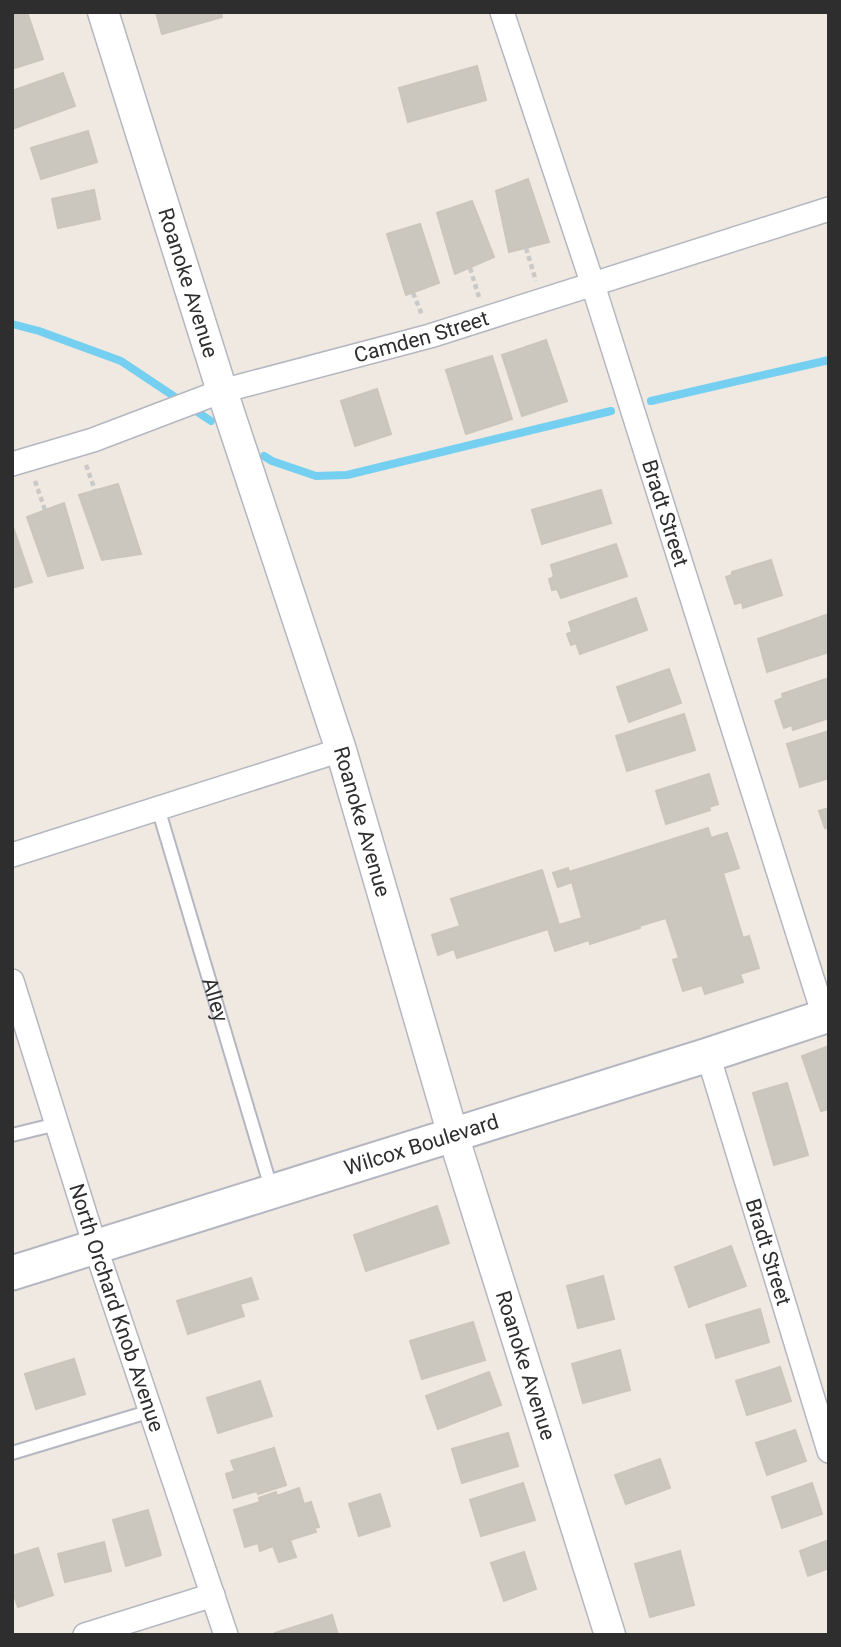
<svg xmlns="http://www.w3.org/2000/svg" width="841" height="1647" viewBox="0 0 841 1647" font-family="Roboto,sans-serif">
<rect width="100%" height="100%" fill="#efe9e1"/>
<g fill="none" stroke-linecap="round" stroke-linejoin="round">
<g stroke="#75cff0" stroke-width="8">
<polyline points="12,324 39,331 121,361 211,421"/>
<polyline points="651,401 829,360"/>
<polyline points="264,456 272,461 316,476 347,475 611,411"/>
</g>
</g>
<g fill="#cbc7bf" stroke="#cbc5ba" stroke-width="2">
<polygon points="12,12 27,12 43,59 12,69"/>
<polygon points="156,12 221,12 222,17 162,34"/>
<polygon points="477,66 486,100 408,122 399,88"/>
<polygon points="63,73 75,106 12,129 12,91"/>
<polygon points="88,131 97,162 41,179 31,148"/>
<polygon points="528,179 549,242 509,252 496,191"/>
<polygon points="94,190 100,219 58,228 52,199"/>
<polygon points="472,201 494,257 455,274 437,213"/>
<polygon points="420,224 439,283 406,295 387,234"/>
<polygon points="546,340 567,401 522,416 502,355"/>
<polygon points="492,356 512,419 466,434 446,370"/>
<polygon points="377,389 391,434 355,446 341,401"/>
<polygon points="118,484 141,554 102,560 79,495"/>
<polygon points="601,490 611,523 542,544 532,510"/>
<polygon points="64,503 83,568 48,576 27,517"/>
<polygon points="12,524 32,582 12,588"/>
<polygon points="616,544 627,576 561,598 557,589 552,590 549,579 554,577 551,565"/>
<polygon points="771,560 782,595 743,608 742,602 735,604 726,577 732,575 732,572"/>
<polygon points="636,598 647,630 580,654 576,643 571,645 567,634 572,632 569,622"/>
<polygon points="829,614 829,652 767,672 758,639"/>
<polygon points="669,669 681,703 629,722 617,687"/>
<polygon points="826,679 829,689 829,718 793,730 792,725 784,728 775,701 783,698 782,694"/>
<polygon points="684,714 695,750 627,771 616,736"/>
<polygon points="829,731 829,778 800,787 787,744"/>
<polygon points="709,774 718,804 709,807 710,810 666,824 656,791"/>
<polygon points="829,808 829,827 825,828 819,811"/>
<polygon points="708,828 711,838 727,833 739,868 723,873 743,938 749,936 759,968 740,974 743,982 705,994 702,985 683,991 673,960 679,958 666,918 639,926 640,928 590,944 589,940 555,951 548,929 457,958 454,949 438,955 432,935 460,926 451,899 542,870 559,925 582,918 572,882 558,887 553,873 568,868 569,872"/>
<polygon points="829,1046 829,1109 821,1111 802,1056"/>
<polygon points="787,1083 808,1155 774,1165 753,1093"/>
<polygon points="437,1206 449,1243 366,1271 354,1235"/>
<polygon points="731,1246 746,1286 689,1307 675,1267"/>
<polygon points="603,1276 614,1319 578,1328 567,1286"/>
<polygon points="251,1278 258,1299 240,1304 244,1316 188,1334 177,1301"/>
<polygon points="760,1309 769,1342 716,1358 706,1325"/>
<polygon points="473,1322 485,1360 422,1379 410,1341"/>
<polygon points="620,1350 630,1390 583,1403 572,1364"/>
<polygon points="74,1359 85,1394 36,1409 25,1374"/>
<polygon points="780,1367 791,1401 747,1415 736,1381"/>
<polygon points="489,1372 501,1405 438,1429 426,1396"/>
<polygon points="260,1381 272,1416 218,1433 207,1398"/>
<polygon points="795,1430 806,1461 767,1475 756,1443"/>
<polygon points="508,1433 518,1466 462,1483 452,1449"/>
<polygon points="274,1448 286,1485 258,1494 257,1491 233,1498 226,1474 235,1471 231,1461"/>
<polygon points="660,1459 670,1488 626,1504 615,1475"/>
<polygon points="523,1483 535,1520 481,1536 470,1500"/>
<polygon points="812,1483 822,1514 782,1528 772,1497"/>
<polygon points="299,1488 304,1504 311,1502 319,1527 314,1528 316,1532 290,1540 296,1557 279,1562 273,1546 260,1551 258,1543 245,1547 234,1510 260,1502 259,1498 276,1492 277,1496"/>
<polygon points="380,1494 390,1526 359,1536 349,1504"/>
<polygon points="148,1510 161,1555 126,1566 113,1520"/>
<polygon points="829,1540 829,1568 808,1576 800,1551"/>
<polygon points="104,1542 111,1571 65,1582 58,1554"/>
<polygon points="38,1548 53,1595 18,1607 12,1589 12,1556"/>
<polygon points="680,1551 694,1605 650,1617 635,1564"/>
<polygon points="524,1552 536,1589 504,1601 491,1563"/>
<polygon points="332,1615 338,1635 275,1635 275,1633"/>
</g>
<g fill="none" stroke-linecap="round" stroke-linejoin="round">
<g stroke="#b4b7c1" stroke-width="16">
<g id="service">
<path id="s1" d="M 158,808 L 272,1191"/>
<polyline points="12,1135 57,1124"/>
<polyline points="12,1453 151,1411"/>
</g>
</g>
<g stroke="#b4b7c1" stroke-width="26">
<g id="minor">
<path id="s2" d="M 502,12 L 593,285 L 824,1016"/>
<path id="s3" d="M 12,464 L 93,440 L 222,391 L 430,336 L 829,209"/>
<polyline points="12,855 341,750"/>
<path id="s4" d="M 12,981 L 95,1246 L 226,1635"/>
<path id="s5" d="M 708,1055 L 829,1451"/>
<polyline points="85,1635 213,1595"/>
</g>
</g>
<g stroke="#b4b7c1" stroke-width="33">
<g id="tertiary">
<path id="s6" d="M 103,12 L 222,391 L 341,750 L 453,1135 L 610,1635"/>
</g>
</g>
<g stroke="#b4b7c1" stroke-width="37">
<g id="secondary">
<path id="s7" d="M 12,1273 L 708,1055 L 829,1015"/>
</g>
</g>
<g stroke="#c9c9c9" stroke-width="4.5" stroke-dasharray="5 3.5" stroke-linecap="butt">
<polyline points="526,248 536,281"/>
<polyline points="470,268 479,297"/>
<polyline points="413,293 422,315"/>
<polyline points="86,465 95,490"/>
<polyline points="35,481 45,510"/>
</g>
<use href="#service" stroke="#fff" stroke-width="12"/>
<use href="#minor" stroke="#fff" stroke-width="23"/>
<use href="#tertiary" stroke="#fff" stroke-width="30"/>
<use href="#secondary" stroke="#fff" stroke-width="33"/>
</g>
<g text-anchor="middle" stroke-width="6" stroke-linejoin="round" paint-order="stroke">
<g font-size="21" fill="#2e2e2e" stroke="#fff">
<text dy="7" stroke="none"><textPath href="#s6" startOffset="284">Roanoke Avenue</textPath></text>
<text dy="7" stroke="none"><textPath href="#s3" startOffset="429">Camden Street</textPath></text>
<text dy="7" stroke="none"><textPath href="#s2" startOffset="527">Bradt Street</textPath></text>
<text dy="7" stroke="none"><textPath href="#s6" startOffset="850">Roanoke Avenue</textPath></text>
<text dy="7" stroke="none"><textPath href="#s1" startOffset="200">Alley</textPath></text>
<text dy="7" stroke="none"><textPath href="#s7" startOffset="429">Wilcox Boulevard</textPath></text>
<text dy="7" stroke="none"><textPath href="#s5" startOffset="206">Bradt Street</textPath></text>
<text dy="7" stroke="none"><textPath href="#s4" startOffset="343">North Orchard Knob Avenue</textPath></text>
<text dy="7" stroke="none"><textPath href="#s6" startOffset="1418">Roanoke Avenue</textPath></text>
</g>
</g>
<rect width="841" height="1647" fill="none" stroke="#2e2e2e" stroke-width="28"/>
</svg>
